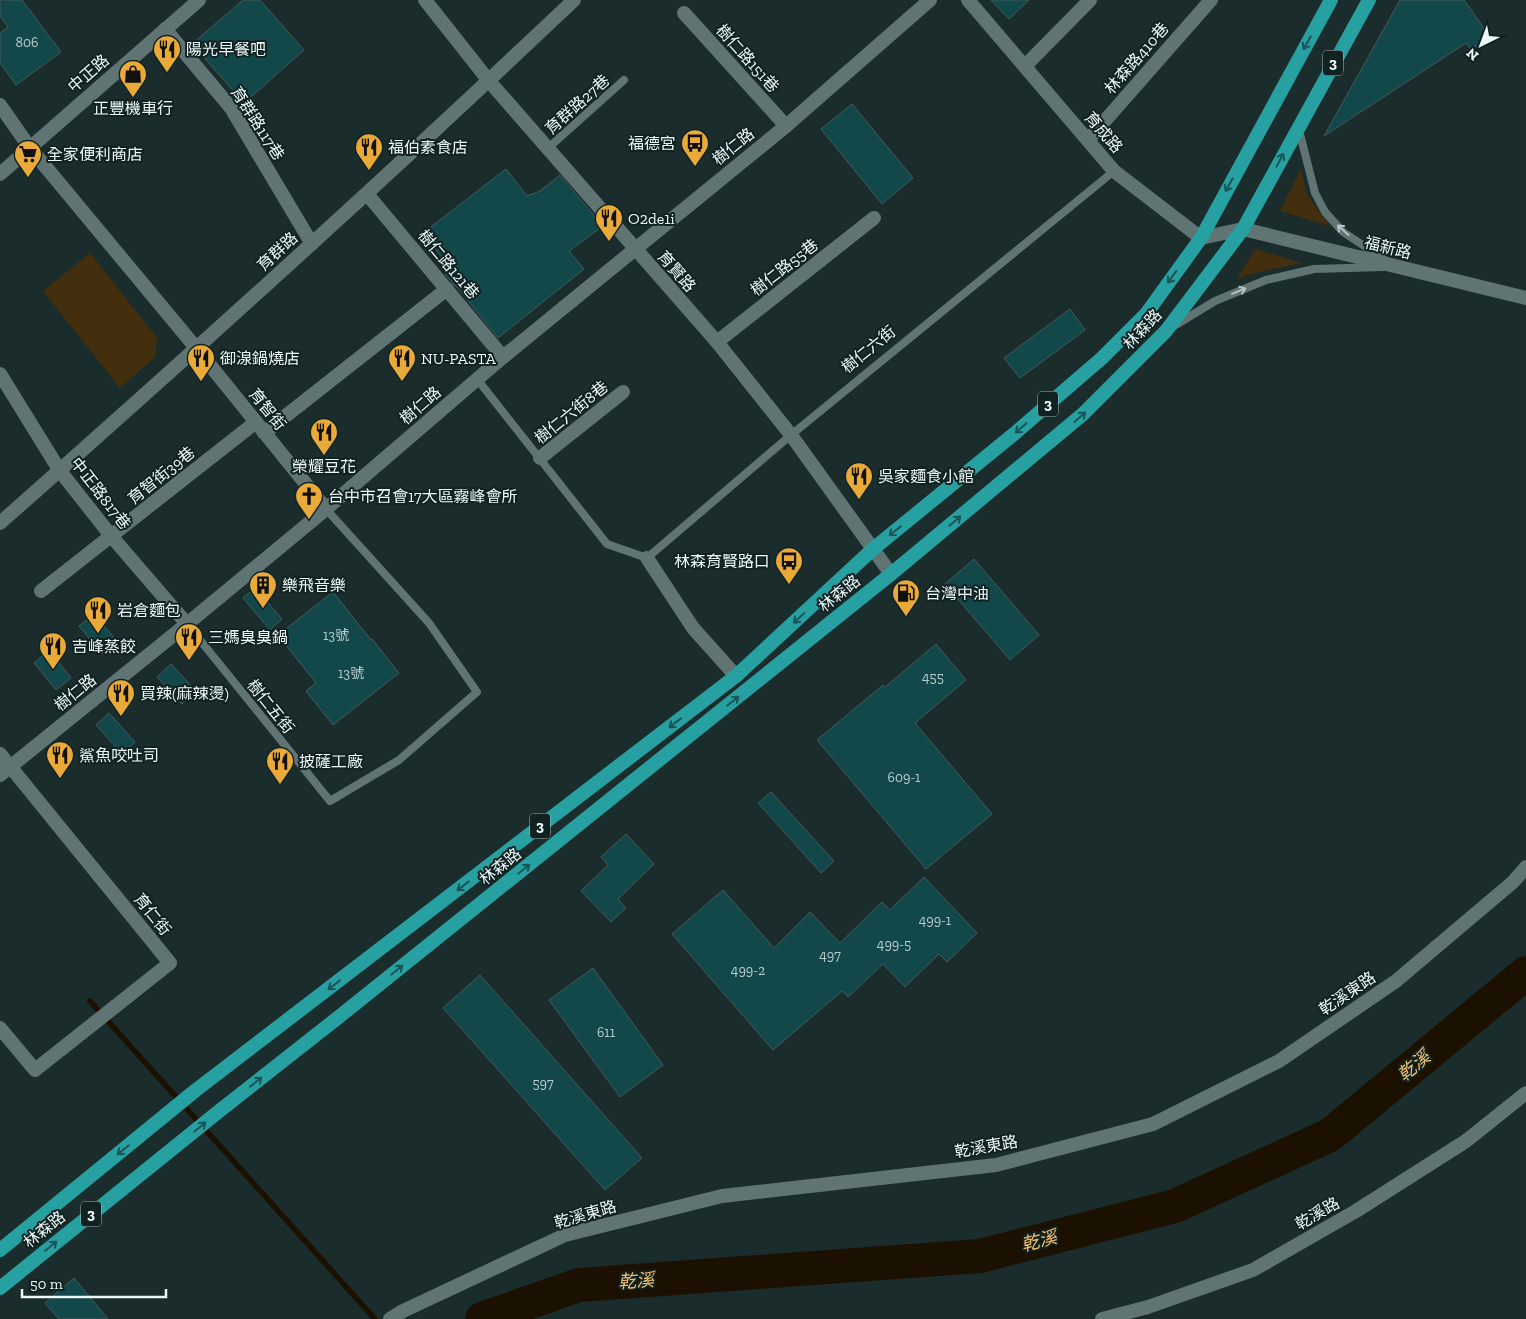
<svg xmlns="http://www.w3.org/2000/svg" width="1526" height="1319" viewBox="0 0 1526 1319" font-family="'Zilla Slab','Noto Sans TC',serif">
<rect width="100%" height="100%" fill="#1b2c2c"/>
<g fill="#432f0d">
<polygon points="1301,169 1307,195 1330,226 1280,211"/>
<polygon points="1255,249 1302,263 1250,274 1236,280"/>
<polygon points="90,253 157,338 155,357 120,388 43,291"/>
</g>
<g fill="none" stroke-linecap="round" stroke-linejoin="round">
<polyline stroke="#1c1101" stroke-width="5.5" points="90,1001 375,1319"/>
<polyline stroke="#1c1101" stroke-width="34" points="482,1319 579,1285 980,1256 1175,1206 1330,1135 1526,973"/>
</g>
<g fill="#13484a" stroke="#47595a">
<polygon points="0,0 22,0 61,52 16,85 0,63 0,33 8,27 0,16"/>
<polygon points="243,0 260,0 304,50 244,103 192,44"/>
<polygon points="991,0 1029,0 1009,19"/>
<polygon points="1400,0 1464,0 1490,37 1471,50 1466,43 1324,136"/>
<polygon points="852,104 913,178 882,204 821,129"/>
<polygon points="506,169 527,196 540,191 560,175 603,226 569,251 584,269 498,338 457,287 456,287 445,274 451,269 423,233"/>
<polygon points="1070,309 1085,330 1020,378 1004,358"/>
<polygon points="974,559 1039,635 1010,660 945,584"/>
<polygon points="255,588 282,619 270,630 243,598"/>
<polygon points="333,592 371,640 372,639 399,673 333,725 306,691 316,683 278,635"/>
<polygon points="94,614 117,641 102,654 79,626"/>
<polygon points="936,644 966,680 915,723 992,814 926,869 817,740 883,685 885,687"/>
<polygon points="49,650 71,678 56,690 34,663"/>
<polygon points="171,664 196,691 182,704 157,677"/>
<polygon points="109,713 135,742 122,754 96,725"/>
<polygon points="771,792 834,861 821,873 758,803"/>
<polygon points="626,834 654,864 618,899 626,908 611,922 581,891 608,865 601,857"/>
<polygon points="924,877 977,933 947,962 939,954 905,987 883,964 848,997 842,991 773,1050 672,934 723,890 774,948 810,912 840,943 882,902 890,910"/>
<polygon points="593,968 663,1065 620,1097 549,1000"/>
<polygon points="480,975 642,1158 605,1190 443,1008"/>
<polygon points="74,1278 108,1319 59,1319 45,1303"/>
</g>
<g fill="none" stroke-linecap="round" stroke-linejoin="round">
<g stroke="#617474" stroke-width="8">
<polyline points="1299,130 1315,193 1325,212 1343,232 1387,261"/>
<polyline points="547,149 624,80"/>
<polyline points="1174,326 1215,301 1266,280 1314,269 1383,267"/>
<polyline points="477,379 607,544 647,558 791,435 1114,171"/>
<polyline points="187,624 330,801 399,760 477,692 429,623 326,509"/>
</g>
<g stroke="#617474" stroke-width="14">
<polyline points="425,0 489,81 717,342 791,435 891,574"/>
<polyline points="968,0 1114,171 1201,238 1243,229 1526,298"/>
<polyline points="684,13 786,126"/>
<polyline points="165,29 231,108 312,244"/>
<polyline points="1025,66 1090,0"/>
<polyline points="0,105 30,148 197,349 326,509"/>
<polyline points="1088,140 1211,0"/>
<polyline points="367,194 503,357"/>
<polyline points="717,342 874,218"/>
<polyline points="0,374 60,471 112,537 187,624"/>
<polyline points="264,433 447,289"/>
<polyline points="540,458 623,392"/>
<path d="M 0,523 C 194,352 386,178 574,0"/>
<polyline points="647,558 693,628 736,676"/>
<polyline points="41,591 256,422"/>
<polyline points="0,754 170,963 35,1070 0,1028"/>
<polyline points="0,775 187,624 326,509 503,357 786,126 930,0"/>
<polyline points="390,1319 403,1311 565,1235 722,1196 996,1165 1153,1124 1279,1061 1396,981 1513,882 1526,867"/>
<polyline points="1102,1319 1148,1307 1253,1270 1356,1211 1466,1141 1526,1093"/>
</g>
<polyline stroke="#617474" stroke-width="14" points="0,174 199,0"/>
<g stroke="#27a0a2" stroke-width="14">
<polyline points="0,1250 196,1090 736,676 873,549 1014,434 1102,358 1146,314 1201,238 1331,0"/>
<polyline points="0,1288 218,1112 340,1016 891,574 1083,414 1166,331 1243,229 1369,0"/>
</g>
</g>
<defs><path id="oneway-shaft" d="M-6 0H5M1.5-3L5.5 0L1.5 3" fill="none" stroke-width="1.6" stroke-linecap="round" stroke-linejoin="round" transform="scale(1.25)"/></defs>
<g stroke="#1a5456">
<use href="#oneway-shaft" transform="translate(1307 43) rotate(119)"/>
<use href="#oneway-shaft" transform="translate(1280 160) rotate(-62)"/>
<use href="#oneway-shaft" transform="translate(1229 185) rotate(119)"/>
<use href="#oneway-shaft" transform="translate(1172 277) rotate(126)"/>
<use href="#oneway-shaft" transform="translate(1080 417) rotate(-41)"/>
<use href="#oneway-shaft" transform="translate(1021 428) rotate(139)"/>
<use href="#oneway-shaft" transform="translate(955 521) rotate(-40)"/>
<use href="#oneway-shaft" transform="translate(895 531) rotate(141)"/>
<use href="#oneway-shaft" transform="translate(799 618) rotate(137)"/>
<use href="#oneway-shaft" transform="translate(733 701) rotate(-39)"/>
<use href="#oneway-shaft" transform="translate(675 723) rotate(142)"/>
<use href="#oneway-shaft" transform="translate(524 869) rotate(-39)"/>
<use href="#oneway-shaft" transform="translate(463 886) rotate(142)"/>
<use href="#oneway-shaft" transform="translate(397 970) rotate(-39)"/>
<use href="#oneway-shaft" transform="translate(334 985) rotate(142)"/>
<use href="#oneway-shaft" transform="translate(256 1082) rotate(-38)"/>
<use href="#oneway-shaft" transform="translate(200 1127) rotate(-40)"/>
<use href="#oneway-shaft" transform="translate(123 1150) rotate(141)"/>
<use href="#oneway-shaft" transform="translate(51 1246) rotate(-39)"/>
</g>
<g stroke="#b4c3c3">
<use href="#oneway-shaft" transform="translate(1343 230) rotate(-138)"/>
<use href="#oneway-shaft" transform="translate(1239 291) rotate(-22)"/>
</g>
<defs>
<g id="restaurant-pin" transform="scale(1.4375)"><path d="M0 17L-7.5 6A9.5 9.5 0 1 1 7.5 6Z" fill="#eaaa39" stroke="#112223"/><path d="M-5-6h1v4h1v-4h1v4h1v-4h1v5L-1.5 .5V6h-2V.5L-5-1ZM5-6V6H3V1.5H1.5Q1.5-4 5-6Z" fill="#111"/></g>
<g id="shop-pin" transform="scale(1.4375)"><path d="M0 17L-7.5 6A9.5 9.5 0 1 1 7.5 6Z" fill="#eaaa39" stroke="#112223"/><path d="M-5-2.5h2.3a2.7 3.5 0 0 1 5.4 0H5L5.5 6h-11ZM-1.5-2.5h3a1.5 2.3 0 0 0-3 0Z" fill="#111"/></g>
<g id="bus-pin" transform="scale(1.4375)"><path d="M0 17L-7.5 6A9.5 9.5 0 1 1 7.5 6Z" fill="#eaaa39" stroke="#112223"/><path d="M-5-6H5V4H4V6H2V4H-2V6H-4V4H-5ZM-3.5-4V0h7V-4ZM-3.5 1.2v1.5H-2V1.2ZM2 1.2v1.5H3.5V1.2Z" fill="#111"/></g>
<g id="supermarket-pin" transform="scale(1.4375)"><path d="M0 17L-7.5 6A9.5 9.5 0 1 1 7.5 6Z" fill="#eaaa39" stroke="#112223"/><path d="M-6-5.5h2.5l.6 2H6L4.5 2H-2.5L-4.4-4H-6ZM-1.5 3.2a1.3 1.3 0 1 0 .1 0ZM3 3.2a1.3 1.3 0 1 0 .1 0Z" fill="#111"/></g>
<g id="church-pin" transform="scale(1.4375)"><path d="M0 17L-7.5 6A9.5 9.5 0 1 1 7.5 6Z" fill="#eaaa39" stroke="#112223"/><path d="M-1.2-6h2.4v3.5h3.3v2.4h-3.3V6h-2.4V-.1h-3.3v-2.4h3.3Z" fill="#111"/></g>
<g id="building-pin" transform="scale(1.4375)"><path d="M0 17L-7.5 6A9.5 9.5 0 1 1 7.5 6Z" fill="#eaaa39" stroke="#112223"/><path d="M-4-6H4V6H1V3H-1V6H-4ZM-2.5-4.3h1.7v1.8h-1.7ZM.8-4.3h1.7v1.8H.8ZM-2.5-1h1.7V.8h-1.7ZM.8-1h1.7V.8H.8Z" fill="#111"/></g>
<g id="fuel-pin" transform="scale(1.4375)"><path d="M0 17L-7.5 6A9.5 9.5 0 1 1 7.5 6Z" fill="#eaaa39" stroke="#112223"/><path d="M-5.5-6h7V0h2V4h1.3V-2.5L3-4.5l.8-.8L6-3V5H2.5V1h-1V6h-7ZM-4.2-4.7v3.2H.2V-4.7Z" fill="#111"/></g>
</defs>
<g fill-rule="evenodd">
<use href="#restaurant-pin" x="167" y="49"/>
<use href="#shop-pin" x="133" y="74"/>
<use href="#bus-pin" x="695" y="143"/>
<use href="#restaurant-pin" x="369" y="147"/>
<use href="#supermarket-pin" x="28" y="154"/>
<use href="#restaurant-pin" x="609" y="218"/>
<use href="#restaurant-pin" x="201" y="358"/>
<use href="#restaurant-pin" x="402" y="358"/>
<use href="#restaurant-pin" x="324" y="432"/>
<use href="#restaurant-pin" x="859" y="476"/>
<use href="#church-pin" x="309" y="496"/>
<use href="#bus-pin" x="789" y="561"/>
<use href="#building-pin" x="263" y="585"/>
<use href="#fuel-pin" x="906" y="593"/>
<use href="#restaurant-pin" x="98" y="610"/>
<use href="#restaurant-pin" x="189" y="637"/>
<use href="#restaurant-pin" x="53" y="646"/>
<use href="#restaurant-pin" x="121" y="693"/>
<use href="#restaurant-pin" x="60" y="755"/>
<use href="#restaurant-pin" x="280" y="761"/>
</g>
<g text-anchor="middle" stroke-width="4" stroke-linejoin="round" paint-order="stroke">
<g font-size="14" fill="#b6cbcc">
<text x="27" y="47">806</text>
<text x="336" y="640">13號</text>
<text x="351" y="678">13號</text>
<text x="933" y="682">455</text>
<text x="904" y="782">609-1</text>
<text x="935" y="925">499-1</text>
<text x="894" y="949">499-5</text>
<text x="830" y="960">497</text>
<text x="748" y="975">499-2</text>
<text x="606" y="1037">611</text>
<text x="543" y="1088">597</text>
</g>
<g fill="#112223" stroke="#aab7b7" stroke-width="1">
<rect x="1323" y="50.5" width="20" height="25" rx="4"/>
<rect x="1038" y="391.5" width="20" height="25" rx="4"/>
<rect x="530" y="813.5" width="20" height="25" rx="4"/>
<rect x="81" y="1201.5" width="20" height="25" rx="4"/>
</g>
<g font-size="15" font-weight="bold" fill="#ecf7f7">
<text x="1333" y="68">3</text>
<text x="1048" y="409">3</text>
<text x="540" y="831">3</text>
<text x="91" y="1219">3</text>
</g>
<g font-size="16" fill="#ecf7f7" stroke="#112223" text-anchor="start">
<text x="186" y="55">陽光早餐吧</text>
<text x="133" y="114" text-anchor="middle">正豐機車行</text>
<text x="676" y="149" text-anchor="end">福德宮</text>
<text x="388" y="153">福伯素食店</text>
<text x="47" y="160">全家便利商店</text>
<text x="628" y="224">O2de1i</text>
<text x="220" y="364">御湶鍋燒店</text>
<text x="421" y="364">NU-PASTA</text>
<text x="324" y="472" text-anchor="middle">榮耀豆花</text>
<text x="878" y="482">吳家麵食小館</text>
<text x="328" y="502">台中市召會17大區霧峰會所</text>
<text x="770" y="567" text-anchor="end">林森育賢路口</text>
<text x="282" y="591">樂飛音樂</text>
<text x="925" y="599">台灣中油</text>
<text x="117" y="616">岩倉麵包</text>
<text x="208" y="643">三媽臭臭鍋</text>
<text x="72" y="652">吉峰蒸餃</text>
<text x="140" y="699">買辣(麻辣燙)</text>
<text x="79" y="761">鯊魚咬吐司</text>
<text x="299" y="767">披薩工廠</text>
</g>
<g font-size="16" fill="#ecf7f7" stroke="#112223">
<text transform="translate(748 58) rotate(48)" y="6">樹仁路151巷</text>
<text transform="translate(1136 58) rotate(-49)" y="6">林森路410巷</text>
<text transform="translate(88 73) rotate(-41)" y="6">中正路</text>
<text transform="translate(577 104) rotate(-42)" y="6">育群路27巷</text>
<text transform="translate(258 123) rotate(57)" y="6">育群路117巷</text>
<text transform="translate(1104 132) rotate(49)" y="6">育成路</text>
<text transform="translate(733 146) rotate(-39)" y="6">樹仁路</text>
<text transform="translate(1388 247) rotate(14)" y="6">福新路</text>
<text transform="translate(277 251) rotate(-43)" y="6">育群路</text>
<text transform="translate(449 264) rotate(50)" y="6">樹仁路121巷</text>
<text transform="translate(784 267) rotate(-38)" y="6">樹仁路55巷</text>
<text transform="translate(677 271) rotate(49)" y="6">育賢路</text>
<text transform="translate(1142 329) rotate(-47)" y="6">林森路</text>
<text transform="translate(868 349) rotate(-39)" y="6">樹仁六街</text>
<text transform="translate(420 405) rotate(-41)" y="6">樹仁路</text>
<text transform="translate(268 409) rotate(51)" y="6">育智街</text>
<text transform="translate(571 412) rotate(-39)" y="6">樹仁六街8巷</text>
<text transform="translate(161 475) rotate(-39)" y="6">育智街39巷</text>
<text transform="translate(101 493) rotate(52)" y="6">中正路817巷</text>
<text transform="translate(839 593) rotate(-39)" y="6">林森路</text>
<text transform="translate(75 692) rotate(-39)" y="6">樹仁路</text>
<text transform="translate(271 706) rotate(51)" y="6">樹仁五街</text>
<text transform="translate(500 866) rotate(-39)" y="6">林森路</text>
<text transform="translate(153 914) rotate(51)" y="6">育仁街</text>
<text transform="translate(1347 993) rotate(-34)" y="6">乾溪東路</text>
<text transform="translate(986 1146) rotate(-10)" y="6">乾溪東路</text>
<text transform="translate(1317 1213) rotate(-30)" y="6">乾溪路</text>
<text transform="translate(585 1214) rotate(-16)" y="6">乾溪東路</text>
<text transform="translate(44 1229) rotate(-39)" y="6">林森路</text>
</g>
<g font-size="18" font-style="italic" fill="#f7c16c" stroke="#112223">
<text transform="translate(1414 1066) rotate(-40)" y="6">乾溪</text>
<text transform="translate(1039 1241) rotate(-14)" y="6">乾溪</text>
<text transform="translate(636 1281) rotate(-4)" y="6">乾溪</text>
</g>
</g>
<g transform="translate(1481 45) rotate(222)" stroke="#112223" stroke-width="4" paint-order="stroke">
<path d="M0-4L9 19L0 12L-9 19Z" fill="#ecf7f7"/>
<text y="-8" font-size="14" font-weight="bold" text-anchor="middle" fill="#ecf7f7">N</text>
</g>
<path d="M22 1289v8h144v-8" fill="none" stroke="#ecf7f7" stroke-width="2.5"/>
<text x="30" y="1289" font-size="15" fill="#ecf7f7" stroke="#112223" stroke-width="4" paint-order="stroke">50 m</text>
</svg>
